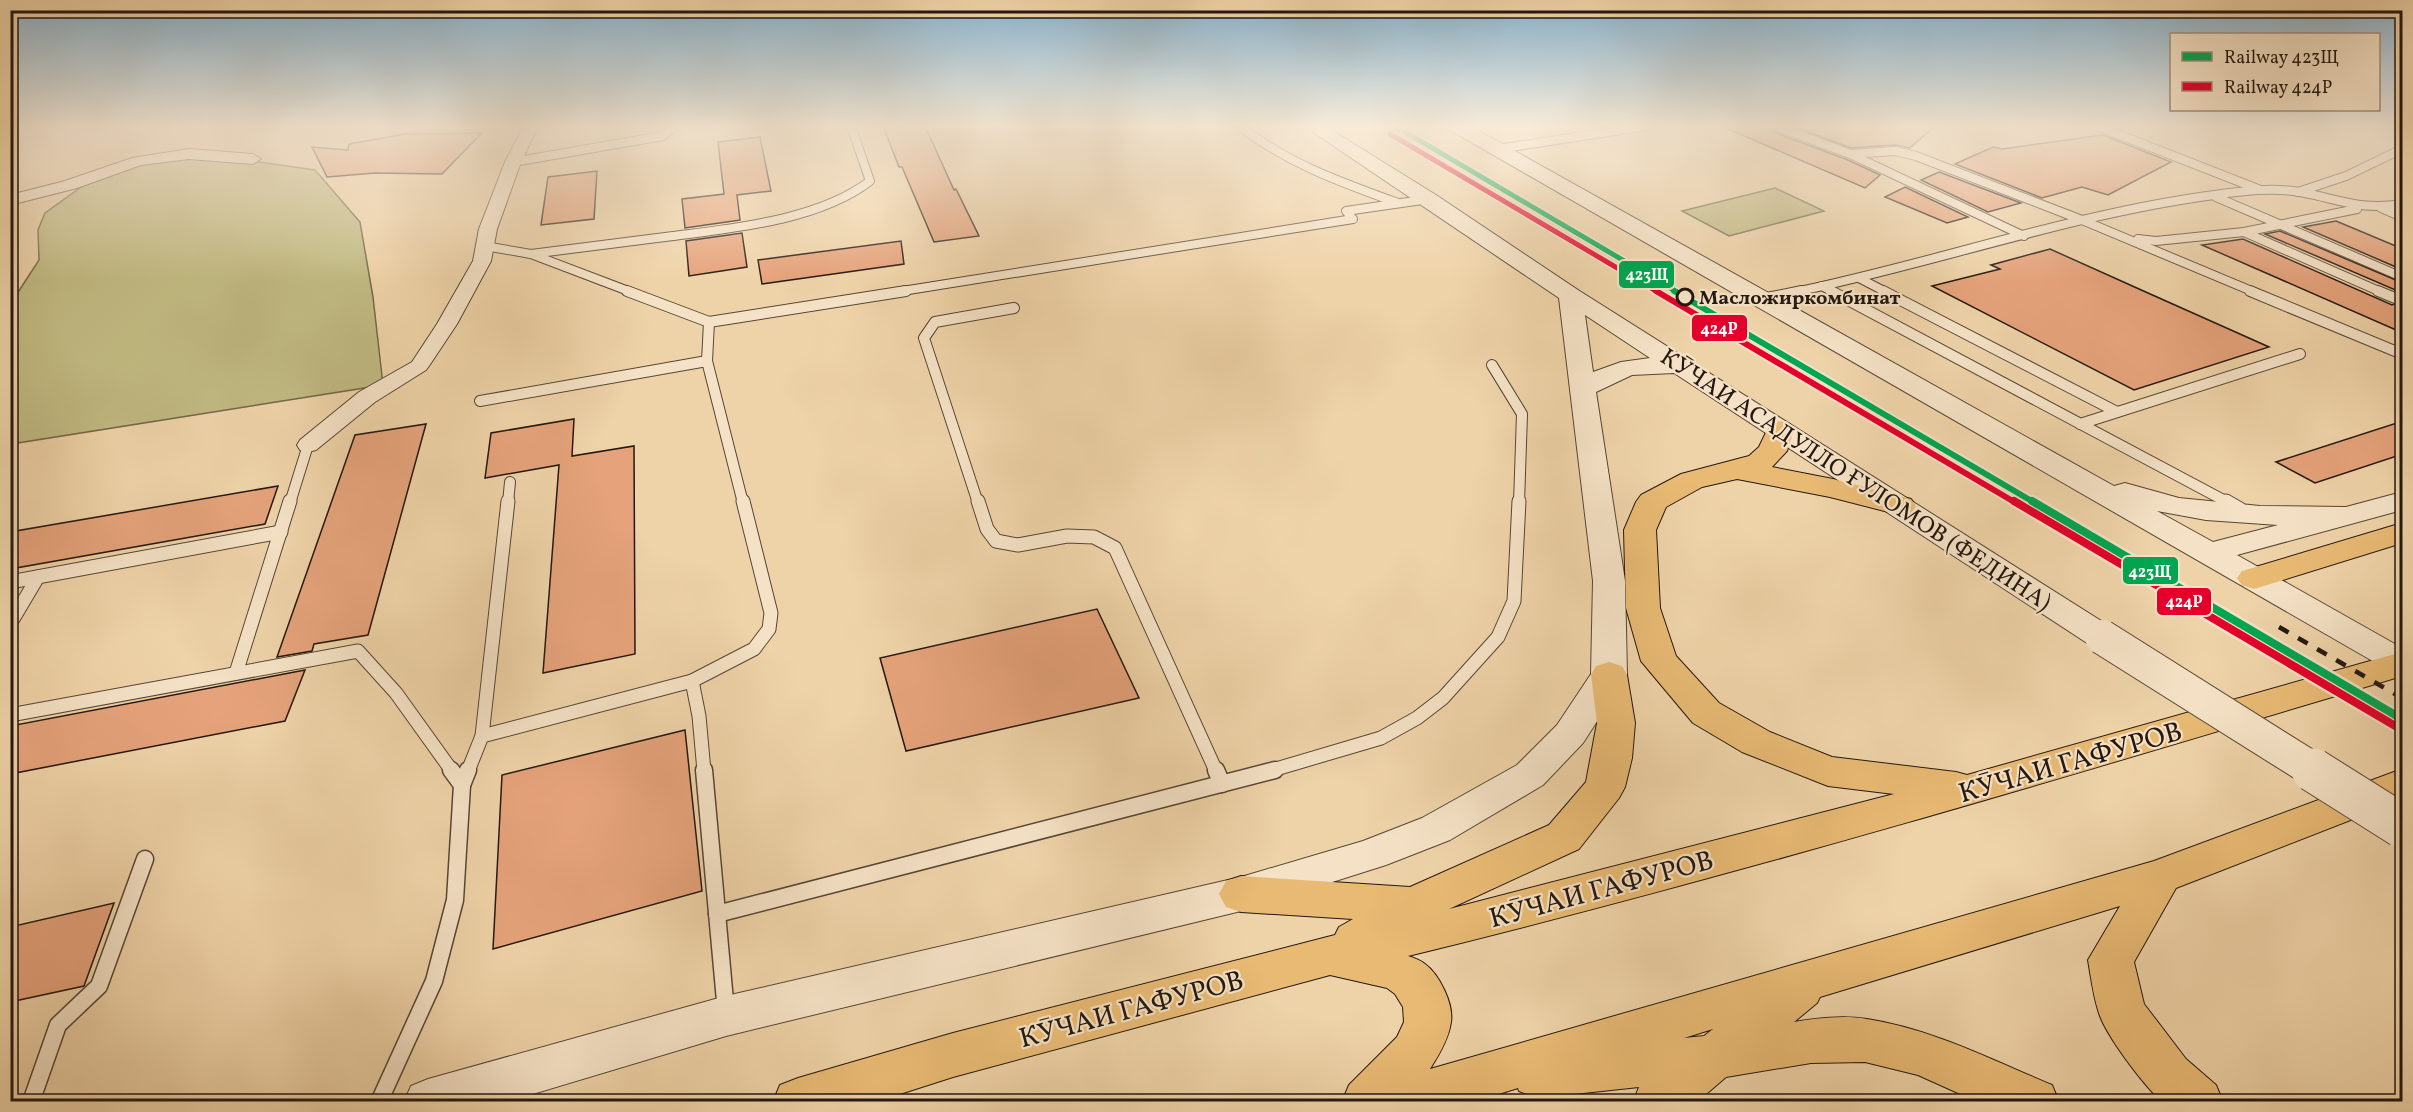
<svg xmlns="http://www.w3.org/2000/svg" width="2413" height="1112" viewBox="0 0 2413 1112" font-family="Vollkorn,serif">
<rect width="100%" height="100%" fill="#efd3a8"/>
<filter id="stains"><feTurbulence type="fractalNoise" baseFrequency=".00333" numOctaves="4"/><feColorMatrix values="0 0 0 0 .2 0 0 0 0 .09 0 0 0 0 .02 0 0 0 .5 -.17"/></filter>
<radialGradient id="worn" r=".72"><stop offset=".6" stop-color="#630" stop-opacity="0"/><stop offset="1" stop-color="#630" stop-opacity=".3"/></radialGradient>
<g fill="#c1ba82" stroke="#726849" stroke-width="1.5">
<polygon points="211,155 315,170 360,222 373,297 383,385 11,444 11,303 39,260 38,230 45,213 91,180 147,161"/>
<polygon points="1775,188 1824,211 1729,236 1682,211"/>
</g>
<g fill="#e6a37b" stroke="#231710" stroke-width="1.5">
<polygon points="883,126 925,126 954,190 956,189 979,236 934,242 902,167 899,167"/>
<polygon points="1721,126 1769,126 1773,132 1848,160 1880,175 1865,188"/>
<polygon points="1792,126 1935,126 1910,148 1895,145 1851,148"/>
<polygon points="482,133 442,174 375,173 327,177 312,147 348,150 349,144 405,134"/>
<polygon points="2103,135 2171,162 2108,195 2082,187 2042,198 1955,164 1993,147 2002,149"/>
<polygon points="760,137 771,191 737,195 740,220 685,228 682,199 724,194 718,142"/>
<polygon points="597,171 594,219 541,225 548,177"/>
<polygon points="1939,172 2021,203 1988,212 1921,180"/>
<polygon points="1905,187 1968,217 1947,223 1885,197"/>
<polygon points="2336,221 2403,249 2403,270 2303,227"/>
<polygon points="2280,231 2403,283 2403,333 2202,245 2243,239 2392,305 2401,301 2402,296 2398,291 2265,234"/>
<polygon points="742,233 747,267 689,276 686,241"/>
<polygon points="901,241 904,264 762,284 758,260"/>
<polygon points="2050,249 2148,293 2269,347 2134,390 1932,286 2000,269 1991,265"/>
<polygon points="574,419 572,456 634,446 635,654 543,673 559,465 485,478 491,433"/>
<polygon points="2403,421 2403,454 2315,483 2276,462"/>
<polygon points="426,424 368,635 314,644 312,651 277,657 355,435"/>
<polygon points="278,486 265,524 10,569 10,532"/>
<polygon points="1097,609 1139,698 906,751 880,658"/>
<polygon points="305,670 285,721 10,774 10,726"/>
<polygon points="685,730 702,891 493,949 502,775"/>
<polygon points="114,903 84,986 10,1002 10,927"/>
</g>
<g fill="none" stroke-linecap="round" stroke-linejoin="round">
<g stroke="#564636" stroke-width="10">
<g id="service-far3">
<path d="M 1239,126 C 1289,164 1340,182 1398,203"/>
<polyline points="1775,126 1850,154 2024,236"/>
<polyline points="2097,126 2258,189"/>
<polyline points="1498,149 1647,126"/>
<polyline points="1850,154 1895,151 1916,156 2082,220 2254,292"/>
<polyline points="513,162 663,136 675,126"/>
<polyline points="2298,192 2346,176 2402,149"/>
<polyline points="2216,197 2402,277"/>
<polyline points="2381,208 2402,217"/>
<polyline points="2244,232 2381,292"/>
<polyline points="2138,239 2156,241 2244,232 2357,209"/>
<polyline points="485,246 531,254 631,292"/>
<path d="M 531,254 C 578,248 625,242 673,236 C 735,228 819,220 870,181 L 851,126"/>
<polyline points="1859,278 1886,292"/>
<polyline points="1822,286 1833,292"/>
<polyline points="896,292 1353,219 1346,211 1429,199"/>
<path d="M 1795,292 C 1935,263 2072,214 2214,195 C 2242,191 2272,187 2300,192 C 2339,199 2360,211 2402,204"/>
</g>
</g>
<g stroke="#564636" stroke-width="12">
<g id="service-far2">
<polyline points="627,291 709,322"/>
<polyline points="1831,291 2229,503"/>
<polyline points="1883,291 2117,412"/>
<polyline points="2250,291 2402,354"/>
<polyline points="2378,291 2395,298"/>
<polyline points="1762,299 1802,291"/>
<polyline points="1492,365 1522,414 1519,503"/>
<polyline points="480,401 707,361"/>
<polyline points="2080,424 2300,354"/>
<polyline points="290,503 308,445"/>
<polyline points="508,503 510,482"/>
<polyline points="743,503 707,361 709,322 906,291"/>
<polyline points="978,503 924,338 935,322 1014,308"/>
</g>
</g>
<g stroke="#564636" stroke-width="15">
<g id="service-far1">
<polyline points="978,501 987,529 996,541 1018,545 1067,536 1094,537 1115,548 1216,771"/>
<polyline points="2226,501 2240,509"/>
<polyline points="10,582 281,532"/>
<polyline points="10,624 38,577"/>
<polyline points="236,673 290,501"/>
<polyline points="692,681 699,716 704,771"/>
<polyline points="10,715 358,651 396,693 452,771"/>
<polyline points="482,736 508,501"/>
<polyline points="468,771 482,736 692,681 754,649 769,629 771,613 743,501"/>
<polyline points="1269,771 1381,738 1417,718 1443,698 1498,637 1514,601 1519,501"/>
</g>
</g>
<g stroke="#564636" stroke-width="19">
<g id="service">
<polyline points="704,770 726,1012"/>
<polyline points="1216,770 1222,784"/>
<polyline points="462,785 468,770"/>
<polyline points="717,914 1275,770"/>
<polyline points="31,1102 58,1025 99,986 145,859"/>
<polyline points="379,1102 434,981 455,900 462,785 451,770"/>
</g>
</g>
<g stroke="#564636" stroke-width="2">
<g id="minor">
<polygon points="524,126 538,126 521,162 497,229 491,261 457,324 429,366 426,370 375,402 316,450 308,452 300,450 297,445 300,440 359,392 412,362 437,324 473,261 479,229 505,162"/>
<polygon points="189,149 253,154 261,159 253,164 189,159 141,165 77,188 10,205 10,195 65,181 132,158"/>
</g>
</g>
<g stroke="#564636" stroke-width="2">
<g id="tertiary">
<path d="M 1304,126 L 1325,126 L 1436,195 L 1578,290 L 2114,629 L 2119,637 L 2114,645 L 2102,648 L 2090,645 L 1674,373 L 1632,375 L 1596,392 L 1625,581 L 1627,675 L 1583,743 L 1543,785 L 1450,840 L 1386,865 L 1241,911 L 726,1036 L 506,1102 L 404,1102 L 411,1086 L 428,1079 L 726,996 L 1241,877 L 1363,841 L 1422,818 L 1517,765 L 1557,725 L 1591,674 L 1593,581 L 1559,298 ZM 1585,315 L 1650,358 L 1621,362 L 1593,372 Z"/>
<path d="M 1448,126 L 1470,126 L 2114,486 L 2125,483 L 2179,498 L 2260,506 L 2346,507 L 2402,492 L 2402,510 L 2237,555 L 2402,648 L 2402,675 L 2390,671 L 1450,130 ZM 2157,511 L 2206,520 L 2278,525 L 2213,542 Z"/>
</g>
</g>
<g stroke="#231710" stroke-width="2">
<g id="primary">
<path d="M 1780,421 L 1790,424 L 1794,430 L 1787,451 L 1772,467 L 1833,479 L 1911,499 L 1916,506 L 1911,513 L 1900,515 L 1830,497 L 1737,479 L 1702,487 L 1666,507 L 1656,530 L 1660,608 L 1676,656 L 1719,703 L 1770,732 L 1832,757 L 1956,772 L 1967,775 L 2402,652 L 2402,676 C 2073,775 1743,874 1408,956 C 1414,958 1420,960 1425,964 C 1439,974 1454,1004 1451,1022 C 1449,1038 1439,1055 1430,1069 L 2154,861 L 2402,769 L 2402,800 L 2176,888 L 2134,962 L 2144,1004 L 2186,1059 L 2216,1085 L 2223,1102 L 2162,1102 C 2144,1085 2104,1034 2098,1010 C 2093,994 2091,977 2088,960 L 2120,906 L 1820,997 L 1817,1003 L 1794,1022 C 1817,1018 1844,1015 1867,1019 C 1932,1029 1992,1060 2052,1085 L 2059,1102 L 1978,1102 L 1918,1075 L 1865,1062 L 1811,1063 L 1726,1077 L 1697,1102 L 1633,1102 L 1639,1087 L 1537,1098 L 1519,1091 L 1518,1088 L 1473,1102 L 1342,1102 L 1349,1085 L 1397,1037 L 1404,1022 L 1403,1007 L 1395,994 L 1387,988 L 1330,975 L 953,1077 L 875,1102 L 773,1102 L 780,1085 L 798,1078 L 953,1033 L 1335,935 L 1339,927 L 1353,919 L 1241,912 L 1226,907 L 1219,894 L 1226,881 L 1241,876 L 1410,887 L 1549,825 L 1586,782 L 1597,723 L 1591,675 L 1596,666 L 1609,662 L 1622,666 L 1627,675 L 1635,723 L 1632,758 L 1625,787 L 1619,798 L 1579,849 L 1449,909 L 1894,794 L 1828,786 L 1742,752 L 1693,723 L 1641,661 L 1626,608 L 1624,530 L 1636,502 L 1641,495 L 1681,474 L 1749,456 L 1759,447 L 1770,424 ZM 1713,1029 L 1704,1036 L 1684,1038 Z"/>
<polygon points="2402,523 2402,543 2254,589 2242,585 2237,578 2242,571"/>
</g>
</g>
<use href="#service-far3" stroke="#f5e2c6" stroke-width="8"/>
<use href="#service-far2" stroke="#f5e2c6" stroke-width="10"/>
<use href="#service-far1" stroke="#f5e2c6" stroke-width="13"/>
<use href="#service" stroke="#f5e2c6" stroke-width="16"/>
<use href="#minor" fill="#f5e2c6" fill-rule="evenodd"/>
<use href="#tertiary" fill="#f5e2c6" fill-rule="evenodd"/>
<use href="#primary" fill="#e8ba74" fill-rule="evenodd"/>
<polyline stroke="#231710" stroke-width="4.5" stroke-dasharray="11 11" stroke-linecap="butt" points="2279,627 2402,698"/>
<g stroke="#564636" stroke-width="36" stroke-linecap="butt">
<polyline id="tertiary-bridge-far1" points="2102,637 2315,771"/>
</g>
<g stroke="#564636" stroke-width="45" stroke-linecap="butt">
<polyline id="tertiary-bridge" points="2313,770 2402,826"/>
</g>
<use href="#tertiary-bridge-far1" stroke="#f5e2c6" stroke-width="34"/>
<use href="#tertiary-bridge" stroke="#f5e2c6" stroke-width="43"/>
<g stroke="#f5e2c6" stroke-width="8">
<polyline id="rail-1-far2" points="1395,126 1677,292"/>
</g>
<g stroke="#f5e2c6" stroke-width="10">
<polyline id="rail-1-far1" points="1674,291 2035,503"/>
</g>
<g stroke="#f5e2c6" stroke-width="13">
<polyline id="rail-1" points="2032,501 2402,719"/>
</g>
<g stroke="#f5e2c6" stroke-width="8">
<polyline id="rail-2-far2" points="1390,134 1658,292"/>
</g>
<g stroke="#f5e2c6" stroke-width="10">
<polyline id="rail-2-far1" points="1656,291 2016,503"/>
</g>
<g stroke="#f5e2c6" stroke-width="13">
<polyline id="rail-2" points="2014,501 2397,727"/>
</g>
<use href="#rail-1-far2" stroke="#00a651" stroke-width="5"/>
<use href="#rail-1-far1" stroke="#00a651" stroke-width="6"/>
<use href="#rail-1" stroke="#00a651" stroke-width="8"/>
<use href="#rail-2-far2" stroke="#e4002b" stroke-width="5"/>
<use href="#rail-2-far1" stroke="#e4002b" stroke-width="6"/>
<use href="#rail-2" stroke="#e4002b" stroke-width="8"/>
</g>
<linearGradient id="sky" x2="0" y2="1"><stop stop-color="#89b5d2"/><stop offset="0.45" stop-color="#f8ebd8"/><stop offset="1" stop-color="#f8ebd8" stop-opacity="0"/></linearGradient>
<rect width="2413" height="281" fill="url(#sky)"/>
<circle fill="#f5e2c6" stroke="#231710" stroke-width="3" cx="1685" cy="297" r="8"/>
<g text-anchor="middle" stroke-width="4.5" stroke-linejoin="round" paint-order="stroke">
<g font-size="20" font-weight="bold" fill="#231710" stroke="#f5e2c6" text-anchor="start">
<text x="1699" y="304">Масложиркомбинат</text>
</g>
<g font-size="24" fill="#231710" stroke="#f5e2c6">
<text transform="translate(1856 479) rotate(33)" y="8">КӮЧАИ АСАДУЛЛО ҒУЛОМОВ (ФЕДИНА)</text>
</g>
<g font-size="28" fill="#231710" stroke="#f5e2c6">
<text transform="translate(2070 761) rotate(-16)" y="10">КӮЧАИ ГАФУРОВ</text>
<text transform="translate(1601 888) rotate(-15)" y="10">КӮЧАИ ГАФУРОВ</text>
<text transform="translate(1131 1008) rotate(-15)" y="10">КӮЧАИ ГАФУРОВ</text>
</g>
</g>
<g stroke="#f5e2c6" stroke-width="2">
<rect x="1618" y="260" width="57" height="29" rx="6" fill="#00a651"/>
<rect x="1691" y="314" width="57" height="28" rx="6" fill="#e4002b"/>
<rect x="2122" y="556" width="57" height="29" rx="6" fill="#00a651"/>
<rect x="2156" y="587" width="56" height="29" rx="6" fill="#e4002b"/>
</g>
<g font-size="16" text-anchor="middle" font-weight="bold" fill="#fff">
<text x="1647" y="280">423Щ</text>
<text x="1719" y="334">424Р</text>
<text x="2150" y="577">423Щ</text>
<text x="2184" y="607">424Р</text>
</g>
<rect width="2413" height="1112" fill="none" stroke="#efd3a8" stroke-width="36"/>
<rect x="12" y="12" width="2389" height="1088" fill="none" stroke="#231710" stroke-width="3"/>
<rect x="18" y="18" width="2377" height="1076" fill="none" stroke="#231710" stroke-width="1.5"/>
<rect x="2170" y="33" width="210" height="78" fill="#f5e2c6" stroke="#a1917d" stroke-width="1.5"/>
<rect x="2182" y="52" width="30" height="9" fill="#00a651" stroke="#a1917d" stroke-width="1.5"/>
<text x="2224" y="63" font-size="18" fill="#231710">Railway 423Щ</text>
<rect x="2182" y="82" width="30" height="9" fill="#e4002b" stroke="#a1917d" stroke-width="1.5"/>
<text x="2224" y="93" font-size="18" fill="#231710">Railway 424Р</text>
<rect width="100%" height="100%" filter="url(#stains)"/>
<rect width="100%" height="100%" fill="url(#worn)"/>
</svg>
